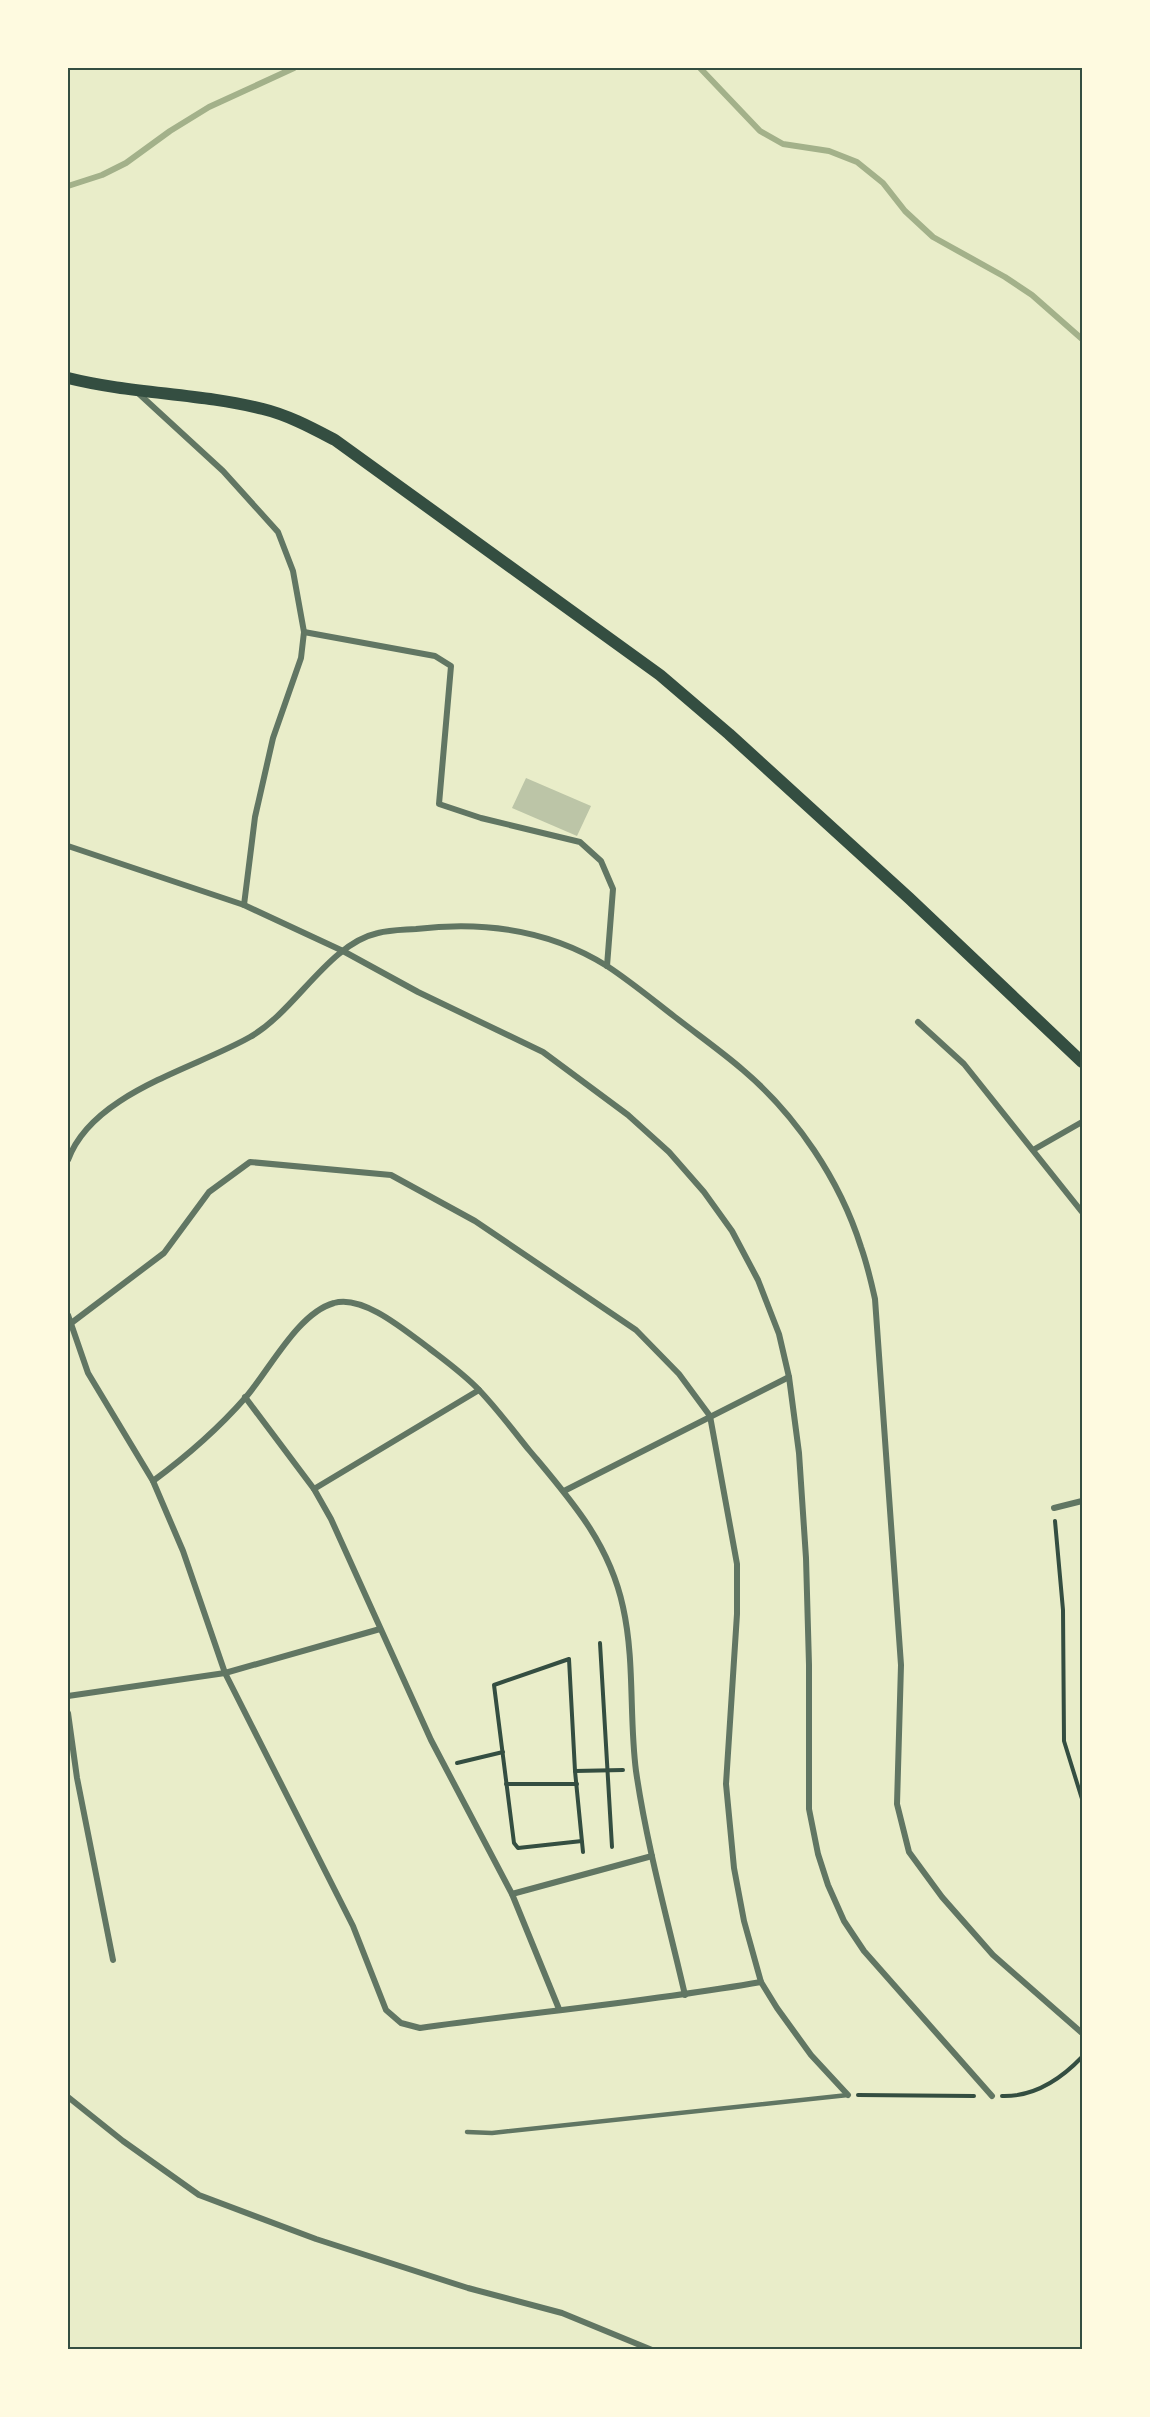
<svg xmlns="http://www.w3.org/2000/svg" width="1150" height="2417" viewBox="0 0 1150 2417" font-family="Lato,sans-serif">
<rect width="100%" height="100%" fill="#e9edc9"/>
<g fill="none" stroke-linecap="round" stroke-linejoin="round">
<g stroke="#a3b18a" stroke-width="6">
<polyline points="700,68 760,131 783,144 829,151 857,162 883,183 905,211 933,237 1005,277 1032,295 1082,339"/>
<polyline points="68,186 102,175 126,163 170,131 209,107 294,68"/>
</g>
</g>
<polygon fill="#bcc5a7" points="526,778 591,806 577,836 512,808"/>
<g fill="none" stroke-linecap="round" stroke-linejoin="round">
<g stroke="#344e41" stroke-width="4">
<polyline points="1055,1521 1063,1610 1064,1741 1082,1799"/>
<polyline points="600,1643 612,1847"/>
<polyline points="457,1763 503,1752"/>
<polyline points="575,1771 623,1770"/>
<polyline points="506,1784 577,1784"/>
<polyline points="582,1841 518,1848 514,1843 494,1685 569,1659 575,1771 583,1852"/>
<polyline points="858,2095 974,2096"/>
<path d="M 1002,2096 C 1035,2097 1061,2079 1082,2057"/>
</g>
<polyline stroke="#617663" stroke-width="4.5" points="467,2132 492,2133 848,2095"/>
<g stroke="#617663" stroke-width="6">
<polyline points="137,392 223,471 278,532 293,571 304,632 301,658 273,738 255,817 244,905"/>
<polyline points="304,632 435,656 451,666 439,804 481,818 580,842 601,861 613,889 607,966"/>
<polyline points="68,846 244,905 343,951 418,992 543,1052 628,1115 669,1152 704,1192 732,1231 758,1280 779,1334 789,1377 799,1453 806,1558 809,1665 809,1809 818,1854 828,1885 844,1921 864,1951 992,2096"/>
<polyline points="918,1022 964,1064 1082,1212"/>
<polyline points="1033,1150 1082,1122"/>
<path d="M 68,1160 C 92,1093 194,1069 250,1037 C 295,1012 328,944 378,933 C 390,930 403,930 416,929 C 483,921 548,929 607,966 C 630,981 653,1000 675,1017 C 698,1035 721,1051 743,1070 C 796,1115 840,1180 861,1247 C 867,1264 871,1281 875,1299 L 901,1665 L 897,1804 L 909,1852 L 942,1897 L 993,1955 L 1082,2033"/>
<path d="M 68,1315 L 88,1373 L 153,1481 L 183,1551 L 225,1673 L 353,1926 L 386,2010 L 401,2023 L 420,2028 C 534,2012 648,2002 761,1982"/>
<polyline points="70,1324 164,1253 209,1192 250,1162 391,1175 475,1221 636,1330 679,1374 710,1416 737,1564 737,1614 726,1784 734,1868 744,1921 761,1982 777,2008 811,2055 848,2095"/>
<polyline points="245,1397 314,1489 331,1519 431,1740 512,1894 559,2009"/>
<path d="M 153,1481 C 187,1456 218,1429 246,1397 C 270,1369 298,1313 334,1303 C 363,1294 407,1332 430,1349 C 447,1362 465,1375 480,1391 C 497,1409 513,1430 529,1450 C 570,1499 609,1542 623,1607 C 635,1661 629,1717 636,1771 C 647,1847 668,1921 685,1995"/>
<polyline points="314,1489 479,1390"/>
<polyline points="564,1491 789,1377"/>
<polyline points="1054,1508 1082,1501"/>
<polyline points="68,1696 225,1673 380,1629"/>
<polyline points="68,1713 77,1778 113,1960"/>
<polyline points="512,1894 652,1856"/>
<polyline points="68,2097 123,2141 199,2195 316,2239 468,2288 562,2313 652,2350"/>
</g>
<path stroke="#344e41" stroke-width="12" d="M 68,378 C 132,394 199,393 263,409 C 288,415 312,428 335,440 L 660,675 L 729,734 L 909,898 L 1082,1062"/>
</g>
<rect width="1150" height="2417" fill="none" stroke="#fefae0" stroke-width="138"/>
<rect x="69" y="69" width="1012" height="2279" fill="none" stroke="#344e41" stroke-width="2"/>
</svg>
